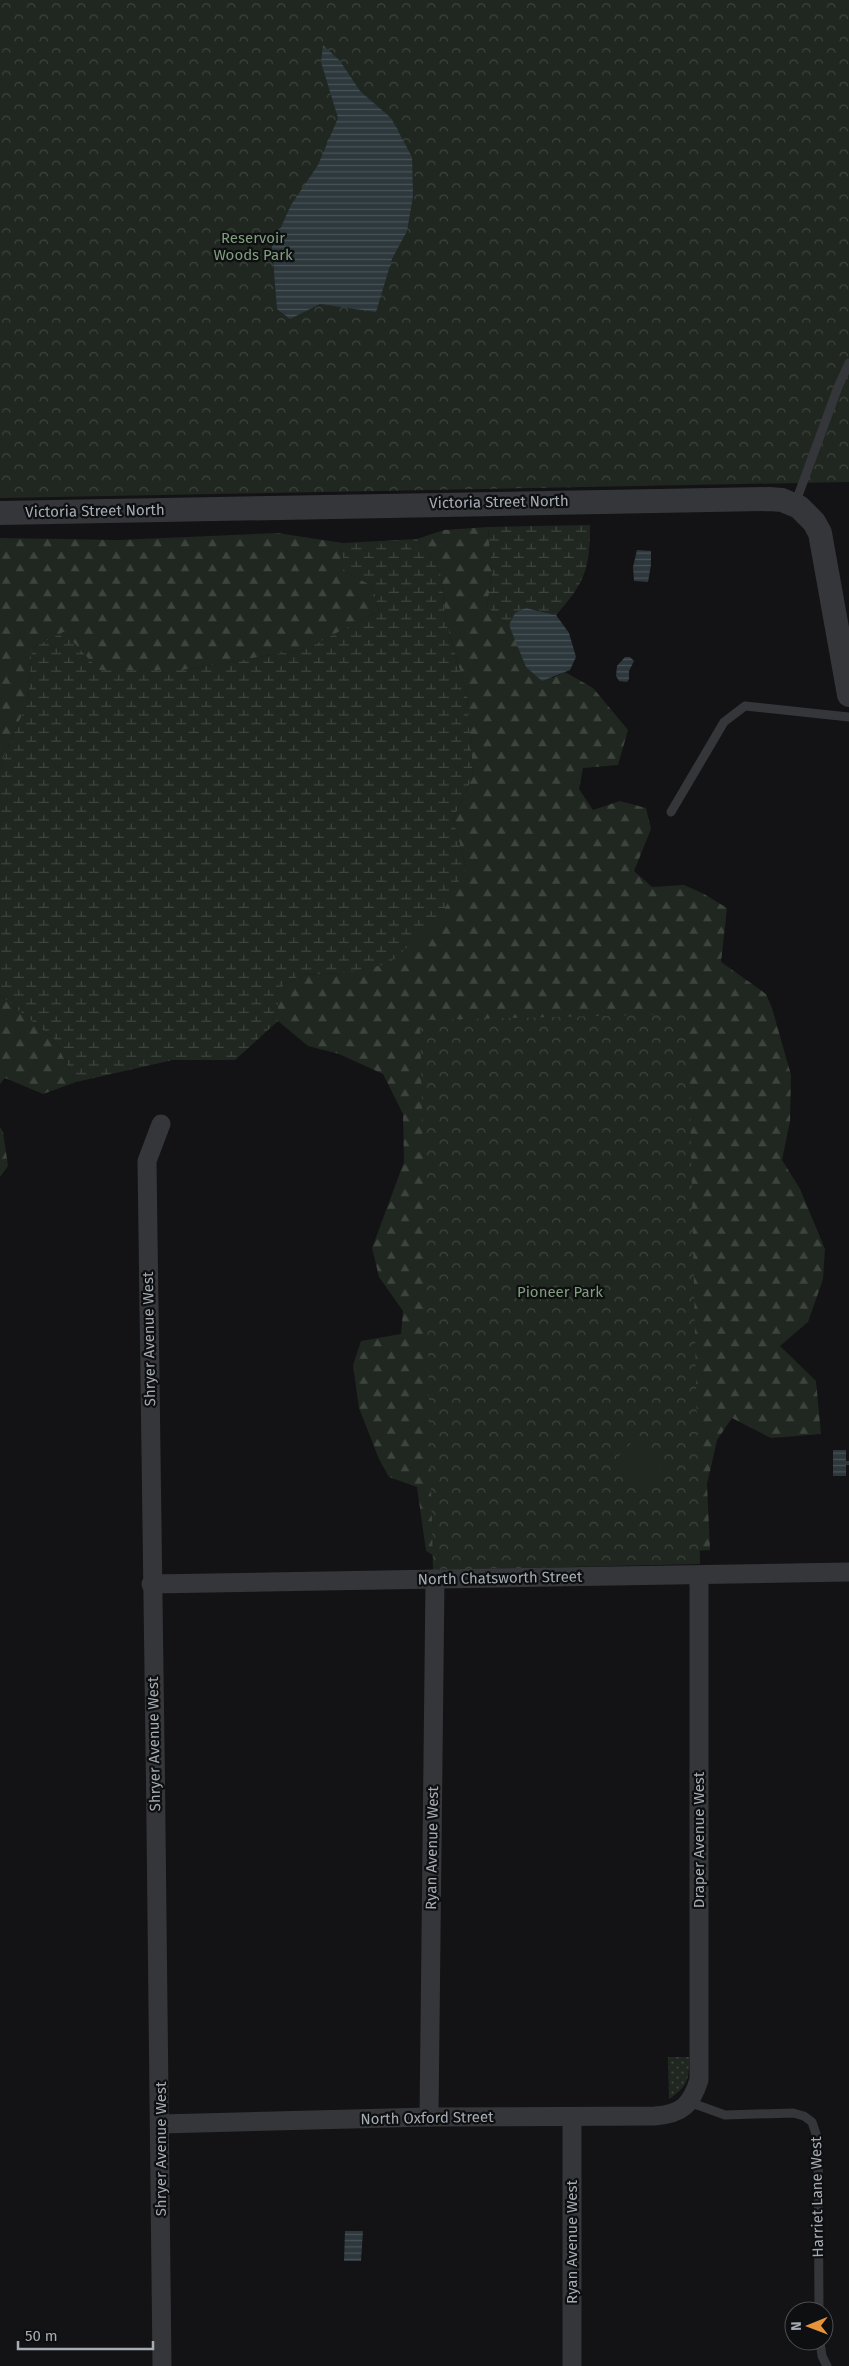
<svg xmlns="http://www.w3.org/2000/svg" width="849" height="2366" viewBox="0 0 849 2366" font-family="'Fira Sans',sans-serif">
<defs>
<pattern id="forest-firs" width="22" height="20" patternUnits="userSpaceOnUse" patternTransform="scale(1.25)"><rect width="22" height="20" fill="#202720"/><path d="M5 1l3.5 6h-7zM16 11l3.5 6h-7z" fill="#3d443e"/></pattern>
<pattern id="wetland-marsh" width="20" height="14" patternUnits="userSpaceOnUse" patternTransform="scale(1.25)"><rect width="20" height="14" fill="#202720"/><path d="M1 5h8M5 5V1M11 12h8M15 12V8" fill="none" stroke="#3d443e"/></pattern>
<pattern id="park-crowns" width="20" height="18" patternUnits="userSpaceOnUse" patternTransform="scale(1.25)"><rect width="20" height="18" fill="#202720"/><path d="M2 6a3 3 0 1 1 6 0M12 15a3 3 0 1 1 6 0" fill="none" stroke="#3d443e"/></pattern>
<pattern id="garden-dots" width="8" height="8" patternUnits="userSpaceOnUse" patternTransform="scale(1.25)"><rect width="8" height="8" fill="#202720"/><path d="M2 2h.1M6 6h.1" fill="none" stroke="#3d443e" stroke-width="1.8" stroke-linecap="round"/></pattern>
<pattern id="water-rules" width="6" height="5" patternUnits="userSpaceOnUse" patternTransform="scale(1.25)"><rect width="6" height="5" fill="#2d383d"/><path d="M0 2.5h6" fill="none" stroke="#485257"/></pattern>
</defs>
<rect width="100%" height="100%" fill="#131315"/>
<g fill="url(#forest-firs)">
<polygon points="488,527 492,573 487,607 509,625 517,642 552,678 565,672 593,688 628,730 618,765 583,768 579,789 593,810 620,801 646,808 651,829 634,871 652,887 684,885 704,894 727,908 721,962 766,994 772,1008 791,1075 790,1121 782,1160 800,1189 825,1249 823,1279 808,1322 780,1346 816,1381 821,1434 771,1438 732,1418 717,1440 707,1484 710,1550 447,1563 426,1551 417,1487 389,1477 379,1459 359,1408 353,1365 361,1341 401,1334 403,1311 379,1277 372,1248 404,1162 403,1114 383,1074 339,1054 308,1046 278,1021 278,989 300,975 343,973 466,867 453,819 473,776 467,695 446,622 441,576 434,560 417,539 444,530"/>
<polygon points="277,533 343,543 343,571 373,586 379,611 306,649 183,670 98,670 64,632 32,648 28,701 0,766 0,538 119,540"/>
<polygon points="0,995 54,1039 76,1082 43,1094 5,1078 0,1084"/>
<polygon points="0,1127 3,1132 8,1166 0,1177"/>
</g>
<g fill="url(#wetland-marsh)">
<path d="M 590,525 C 590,569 585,583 556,615 C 533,610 521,601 509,625 L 487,607 L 492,573 L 488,527 Z"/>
<polygon points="417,539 434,560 441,576 446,622 467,695 473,776 453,819 466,867 439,920 388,964 343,973 300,975 278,989 278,1021 235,1060 173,1060 76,1082 54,1039 0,995 0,766 28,701 32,648 64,632 99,670 183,670 306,649 379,611 373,586 343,571 343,543"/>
</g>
<g fill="url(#park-crowns)">
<polygon points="0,0 849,0 849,482 0,498"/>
<polygon points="688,1014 700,1564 433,1570 420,1020"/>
</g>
<path fill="url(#garden-dots)" d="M 668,2057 L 689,2057 C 689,2080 688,2086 669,2099 Z"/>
<polygon fill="#202720" points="639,1435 667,1463 641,1489 613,1462"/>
<g fill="url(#water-rules)">
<polygon points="323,45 340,61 360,91 391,118 412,157 413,196 407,231 392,259 376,312 320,304 290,319 277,309 272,247 291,205 318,165 338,118 321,62"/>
<polygon points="637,550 651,551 651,565 648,582 634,581 633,567"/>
<polygon points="526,608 556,615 569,633 576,657 570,670 542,681 526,667 509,625 515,613"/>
<polygon points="625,657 630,657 634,661 629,671 629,679 627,682 619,681 616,676 617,666"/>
<polygon points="833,1450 846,1450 846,1461 849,1461 849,1465 846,1465 846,1476 833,1476"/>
<polygon points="345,2231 363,2231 361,2261 344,2261"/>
</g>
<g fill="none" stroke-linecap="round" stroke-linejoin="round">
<g stroke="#35363a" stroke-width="9">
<polyline points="795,504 838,387 849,363"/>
<polyline points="671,812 724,722 745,706 849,717"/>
<polyline points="689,2102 725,2115 793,2113 804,2116 812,2122 818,2140 819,2311"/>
<polyline points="820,2341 822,2356 827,2366"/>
</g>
<g stroke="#35363a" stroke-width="19">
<path d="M 161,1124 L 147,1161 C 151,1563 160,1964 162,2366"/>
<polyline points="151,1584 849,1572"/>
<polyline points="429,2117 435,1579"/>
<polyline points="572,2117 572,2366"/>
<path d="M 161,2124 L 429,2117 L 655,2116 C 682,2114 691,2105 699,2080 L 699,1575"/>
</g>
<polyline stroke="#35363a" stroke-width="24" points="0,513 769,499 782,500 799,507 814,522 820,533 849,695"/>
</g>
<g text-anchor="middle" stroke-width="4.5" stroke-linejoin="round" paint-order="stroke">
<g font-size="15" fill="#809e7e" stroke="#0e0f10">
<text x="253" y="243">Reservoir<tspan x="253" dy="17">Woods Park</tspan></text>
<text x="560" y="1297">Pioneer Park</text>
</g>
<g font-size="15" fill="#a6acb4" stroke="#0e0f10">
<text transform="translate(499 502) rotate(-1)" y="5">Victoria Street North</text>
<text transform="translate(95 511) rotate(-1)" y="5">Victoria Street North</text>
<text transform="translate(149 1339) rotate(-91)" y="5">Shryer Avenue West</text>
<text transform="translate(500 1578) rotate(-1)" y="5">North Chatsworth Street</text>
<text transform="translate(154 1744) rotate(-91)" y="5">Shryer Avenue West</text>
<text transform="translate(699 1840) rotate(-90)" y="5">Draper Avenue West</text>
<text transform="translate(432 1848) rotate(-89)" y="5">Ryan Avenue West</text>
<text transform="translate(427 2118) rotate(-1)" y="5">North Oxford Street</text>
<text transform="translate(161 2149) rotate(-90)" y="5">Shryer Avenue West</text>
<text transform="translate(817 2197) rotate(-91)" y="5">Harriet Lane West</text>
<text transform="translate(572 2242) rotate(-90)" y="5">Ryan Avenue West</text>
</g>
</g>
<g transform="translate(809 2326) rotate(269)"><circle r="24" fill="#0e0f10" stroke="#4b4e52"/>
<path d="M0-4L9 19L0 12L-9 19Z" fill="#e6943a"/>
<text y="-8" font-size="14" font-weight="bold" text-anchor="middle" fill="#a6acb4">N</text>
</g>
<path d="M18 2341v8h135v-8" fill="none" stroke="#a6acb4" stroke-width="2.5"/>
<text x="25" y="2341" font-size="15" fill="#a6acb4" stroke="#0e0f10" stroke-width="4" paint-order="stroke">50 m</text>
</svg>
